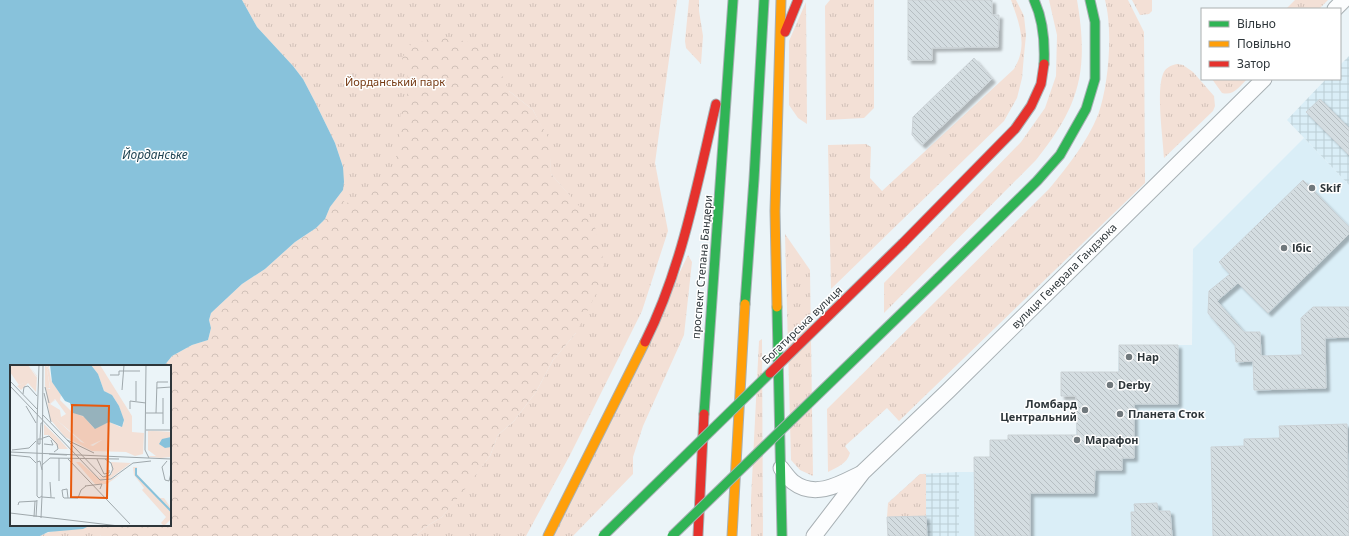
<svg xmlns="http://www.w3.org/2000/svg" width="1349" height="536" viewBox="0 0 1349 536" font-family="'Noto Sans',sans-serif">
<defs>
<pattern id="industrial-grid" width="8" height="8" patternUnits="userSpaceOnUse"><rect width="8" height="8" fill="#daeef7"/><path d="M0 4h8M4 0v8" fill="none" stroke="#bbcdd4"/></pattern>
<pattern id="grass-tufts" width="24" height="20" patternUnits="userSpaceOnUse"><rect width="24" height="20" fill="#f3e0d6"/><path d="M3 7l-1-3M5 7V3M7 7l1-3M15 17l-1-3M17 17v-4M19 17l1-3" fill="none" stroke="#d1c1b8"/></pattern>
<pattern id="forest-crowns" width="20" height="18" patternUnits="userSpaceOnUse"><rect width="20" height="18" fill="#f3e0d6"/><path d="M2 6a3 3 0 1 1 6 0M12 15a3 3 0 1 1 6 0" fill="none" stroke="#d1c1b8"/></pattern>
<pattern id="building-back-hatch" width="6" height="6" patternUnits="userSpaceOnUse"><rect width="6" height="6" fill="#d4dde1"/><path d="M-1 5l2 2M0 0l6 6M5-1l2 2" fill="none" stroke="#b6bec2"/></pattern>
<filter id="shadow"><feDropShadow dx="3.5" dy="3.5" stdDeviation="1" flood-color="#0004"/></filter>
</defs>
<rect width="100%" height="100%" fill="#ebf4f8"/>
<polygon fill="#daeef7" points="1304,138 1349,185 1349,536 959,536 959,472 974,472 974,457 990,457 990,440 1008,440 1008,435 1076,435 1076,396 1061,396 1061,373 1118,372 1119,345 1192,345 1193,249"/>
<g fill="url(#industrial-grid)">
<polygon points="1349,56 1349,185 1287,120 1326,79 1340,79 1340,65"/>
<polygon points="959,472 959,536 888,536 888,503 920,474"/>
</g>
<g fill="url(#grass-tufts)">
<polygon points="242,0 677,0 655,163 668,231 642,311 570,455 526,536 417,536 418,533 427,526 442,517 490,456 498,435 514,421 536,392 553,360 576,333 570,196 551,174 549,141 533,110 509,91 361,236 330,207 343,190 343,167 335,143 315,102 303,79 293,66 257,27"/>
<polygon points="689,0 699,0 699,11 703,36 701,64 686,48 685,41"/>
<polygon points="830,0 874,0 874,108 864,118 826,120 825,6"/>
<path d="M 1011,0 L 1016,0 L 1024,16 L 1026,35 L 1024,55 L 1022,78 L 1017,98 L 1004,121 L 831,289 L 828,145 L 866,144 L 871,147 L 870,178 L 882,191 L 1014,69 C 1016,65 1019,60 1020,55 C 1025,37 1017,17 1011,0 Z"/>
<path d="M 1049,0 L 1077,0 C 1089,70 1080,105 1036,160 L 884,313 L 884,283 L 1021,142 L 1045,108 L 1056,76 L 1057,35 Z"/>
<path d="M 1105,0 L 1128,0 L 1144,32 L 1145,183 L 899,421 L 887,408 L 845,446 L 850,453 C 847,464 837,467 828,472 L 827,409 L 1049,189 C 1068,166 1087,142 1098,115 C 1109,85 1113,30 1105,0 Z"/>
<polygon points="1132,0 1152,0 1152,11 1149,14 1140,15"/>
<polygon points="1295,0 1328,0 1319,9 1286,9"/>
<polygon points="806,2 807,124 798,118 789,105 789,41"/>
<path d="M 1177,64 L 1183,65 L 1193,72 L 1214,96 L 1215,106 L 1213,111 L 1164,158 C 1163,138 1156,91 1163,74 C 1165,68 1171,65 1177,64 Z"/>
<path d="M 1212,79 L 1247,79 C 1240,86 1234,96 1222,93 Z"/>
<polygon points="785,234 810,270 813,476 800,470 791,460"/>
<polygon points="688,255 692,262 684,335 643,426 633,457 633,474 573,536 554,536"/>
<polygon points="762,339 763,536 751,536 751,499 759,341"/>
<polygon points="920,474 926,474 926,516 887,517 888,503"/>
<path d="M 91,525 L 101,525 L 101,535 L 100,536 L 40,536 C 56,527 75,532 91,525 Z"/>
</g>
<path fill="url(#forest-crowns)" d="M 439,36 L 468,42 L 494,58 L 509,91 L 533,110 L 550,141 L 551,174 L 594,223 L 604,263 L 597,292 L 576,333 L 553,360 L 536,392 L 514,421 L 498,435 L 490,456 L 465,489 L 442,517 L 427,526 L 418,533 L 417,536 L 100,536 L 101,535 L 101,525 L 170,525 L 170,366 L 164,366 L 172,356 L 192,345 L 208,340 L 211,328 L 209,320 L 211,313 L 242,284 L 265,269 L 295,242 L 316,228 L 325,219 L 330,207 L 338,197 L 346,203 C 371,201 392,177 397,153 C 401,139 399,125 401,111 C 402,104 407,98 408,91 C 410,79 406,69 402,58 L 413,41 L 424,42 L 430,37 Z"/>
<polygon fill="#88c2db" points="0,0 242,0 257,27 293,66 303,79 315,102 335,143 343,167 344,182 343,190 330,207 325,219 316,228 295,242 265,269 242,284 211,313 209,320 211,328 208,340 192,345 172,356 164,366 11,366 11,525 91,525 83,529 48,532 40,536 0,536"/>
<g fill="url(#building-back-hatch)" stroke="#cbd2d6" filter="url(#shadow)">
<polygon points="908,0 992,0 992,15 999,15 998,47 932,48 932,60 908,60"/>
<polygon points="974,58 992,79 922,145 912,135 913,117"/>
<polygon points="1320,99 1349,128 1349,155 1306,112"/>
<polygon points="1303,180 1349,227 1349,234 1268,313 1238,283 1217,301 1244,332 1260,332 1261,356 1302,355 1301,318 1313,307 1349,307 1349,337 1325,338 1326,388 1254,390 1253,361 1236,362 1235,345 1208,313 1209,291 1230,274 1219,262"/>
<polygon points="1119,345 1178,345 1178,404 1134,404 1134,458 1122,458 1122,470 1095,470 1094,493 1030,493 1030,536 975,536 974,457 990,457 990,440 1008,440 1008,435 1077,435 1076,396 1061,396 1061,372 1119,372"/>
<polygon points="1347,424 1349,536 1213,536 1211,447 1244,446 1244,439 1280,438 1279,426"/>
<polygon points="1157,503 1158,511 1170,511 1172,536 1132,536 1131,512 1135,512 1134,504"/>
<polygon points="926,516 927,536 888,536 887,517"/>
</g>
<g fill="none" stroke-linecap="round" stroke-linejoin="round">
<g stroke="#a8b0b4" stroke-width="17">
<g id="street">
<polyline points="1335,9 1344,0"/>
<path d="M 781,468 C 785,473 789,479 793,482 C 815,499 840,484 860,474"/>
<polyline points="814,536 863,472 948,391 1264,79"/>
</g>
</g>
<g stroke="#a8b0b4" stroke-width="11">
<g id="fast">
<path d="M 1034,0 C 1043,19 1045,42 1044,64"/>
<polyline points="938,278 1037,181 1060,155 1086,109 1095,79 1095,22 1090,0"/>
<polyline points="745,304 754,179 764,0"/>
<polyline points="777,307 782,536"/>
<polyline points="704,414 733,0"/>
</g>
</g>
<g stroke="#a8b0b4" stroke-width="11">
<g id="slow">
<polyline points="777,307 775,211 781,0"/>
<polyline points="548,536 645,342"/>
<polyline points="732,536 745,304"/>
</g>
</g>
<g stroke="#a8b0b4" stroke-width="11">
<g id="jam">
<polyline points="785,32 798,0"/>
<polyline points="903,243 1015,129 1031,106 1041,84 1044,64"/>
<path d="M 645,342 C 682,268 697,184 716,104"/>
<polyline points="698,536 704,414"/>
</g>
</g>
<use href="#street" stroke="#fcfdfe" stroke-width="15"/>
<use href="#fast" stroke="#30b455" stroke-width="9"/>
<use href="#slow" stroke="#ff9f0a" stroke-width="9"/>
<use href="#jam" stroke="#e5322d" stroke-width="9"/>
<g stroke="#a8b0b4" stroke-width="11" stroke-linecap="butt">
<g id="fast-bridge">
<polyline points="603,536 770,373"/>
<polyline points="672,536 938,278"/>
</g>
</g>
<g stroke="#a8b0b4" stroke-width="11" stroke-linecap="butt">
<polyline id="jam-bridge" points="770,373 903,243"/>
</g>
<use href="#fast-bridge" stroke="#30b455" stroke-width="9"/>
<use href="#jam-bridge" stroke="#e5322d" stroke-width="9"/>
</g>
<g fill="#70787c" stroke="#fff" stroke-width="1.5">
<circle cx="1312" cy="188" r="4"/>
<circle cx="1284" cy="248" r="4"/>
<circle cx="1129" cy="357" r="4"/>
<circle cx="1110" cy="385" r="4"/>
<circle cx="1085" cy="410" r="4"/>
<circle cx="1120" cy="414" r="4"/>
<circle cx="1077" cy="440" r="4"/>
</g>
<g text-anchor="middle" stroke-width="3" stroke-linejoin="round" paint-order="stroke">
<g font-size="11" fill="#743811" stroke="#fff">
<text x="395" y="86">Йорданський парк</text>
</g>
<g font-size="11" font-weight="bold" fill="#2e363a" stroke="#fff" text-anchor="start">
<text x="1320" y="192">Skif</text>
<text x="1292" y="252">Ібіс</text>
<text x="1137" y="361">Hap</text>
<text x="1118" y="389">Derby</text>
<text x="1077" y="408" text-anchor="end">Ломбард<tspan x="1077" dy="13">Центральний</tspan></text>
<text x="1128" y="418">Планета Сток</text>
<text x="1085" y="444">Марафон</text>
</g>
<g font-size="11" fill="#2e363a" stroke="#fff">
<text transform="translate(702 267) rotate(-85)" y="4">проспект Степана Бандери</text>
<text transform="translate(1064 276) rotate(-45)" y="4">вулиця Генерала Гандзюка</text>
<text transform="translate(802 325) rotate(-44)" y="4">Богатирська вулиця</text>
</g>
<g font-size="12" font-style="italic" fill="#204453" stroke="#fff">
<text x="155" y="159">Йорданське</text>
</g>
</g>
<g transform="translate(10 365)">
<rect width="161" height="161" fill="#ebf4f8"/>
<path d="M 19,0 L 27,11 L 26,27 L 18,18 L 11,25 L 7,21 L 27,12 ZM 35,0 L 37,2 L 40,0 L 37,5 L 40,23 L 37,24 L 41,38 L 44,35 L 45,35 L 40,39 L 48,56 L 71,77 L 83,81 L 92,75 L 82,65 L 84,63 L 100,57 L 110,62 L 114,58 L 109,41 L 102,30 L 94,26 L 88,9 L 81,0 L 90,0 L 122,51 L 122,67 L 134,68 L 133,89 L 125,91 L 116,87 L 82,86 L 55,72 L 40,54 L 35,20 ZM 34,59 L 50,75 L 58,84 L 49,84 L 39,70 L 34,70 ZM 138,66 L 161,67 L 161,72 L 152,74 L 152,81 L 161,82 L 161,93 L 160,92 L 151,93 L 140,92 L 138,91 L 146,91 L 138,85 ZM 66,97 L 70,97 L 90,115 L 98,116 L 111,109 L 97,119 L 85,119 ZM 101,97 L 121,98 L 101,113 L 91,114 L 88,110 L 92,113 L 102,109 Z" fill="#f3e0d6"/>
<path d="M 0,0 L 18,0 L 27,13 L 9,20 L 0,7 ZM 90,0 L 92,11 L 96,12 L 109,32 L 109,36 L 119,49 L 114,49 L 116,55 L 114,60 L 111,42 L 87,8 ZM 39,3 L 41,15 L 51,30 L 50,35 L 62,47 L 74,52 L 87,67 L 95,69 L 94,74 L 78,81 L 48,56 L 41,45 L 40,39 L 50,45 L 51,52 L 56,49 L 45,34 L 41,38 L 38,35 L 36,24 L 40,24 L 40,21 L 37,5 ZM 141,66 L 161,67 L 161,72 L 149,77 L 154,83 L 149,82 L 147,85 L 161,87 L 161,89 L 140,86 L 138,79 L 140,74 L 143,73 ZM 123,102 L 127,102 L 127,109 L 136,119 L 149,133 L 154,133 L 161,143 L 161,154 L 154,161 L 151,158 L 156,152 L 132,125 L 134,123 L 124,110 Z" fill="#f3e0d6"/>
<path d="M 40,0 L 81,0 L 88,9 L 94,26 L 102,30 L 109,41 L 114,55 L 112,62 L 99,57 L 85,64 L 73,51 L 63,48 L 60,38 L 55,36 L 42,17 ZM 161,72 L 161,82 L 155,83 L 149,79 L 152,74 Z" fill="#88c2db"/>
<path fill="none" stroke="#88c2db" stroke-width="2" d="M 126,103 L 126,110 L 161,146"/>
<path fill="none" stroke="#9fa8ac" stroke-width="1" d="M 29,0 L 27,58 L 27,131 L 29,133 L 32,131 L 33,0M 136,0 L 135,85 L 139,93M 100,10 L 109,10 L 109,6 L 130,6M 0,16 L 27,44M 126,16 L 126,36M 0,21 L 90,115 L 101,114 L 123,98 L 141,96M 35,22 L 39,38M 147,23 L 161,22M 112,25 L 114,0M 34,28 L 41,57M 13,29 L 14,22 L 18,21 L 27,31M 16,41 L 26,58M 120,44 L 120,36 L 136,38M 136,48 L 153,48M 146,48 L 147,17 L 158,17M 33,50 L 93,112 L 100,110 L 103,104 L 101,98 L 95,94M 153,59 L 153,33M 136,65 L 161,65M 33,73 L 39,71 L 47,79 L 48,84 L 44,87M 28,74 L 30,74 L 30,79 L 28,79 ZM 33,74 L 30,74 L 31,58 L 33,58M 57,75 L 84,88M 34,79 L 43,80 L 41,75M 2,85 L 19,83 L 26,76M 0,87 L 161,94M 39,89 L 57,90M 0,90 L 20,92 L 26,98M 58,94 L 120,159M 87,94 L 94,109 L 99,108 L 99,105M 157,96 L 152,102 L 155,115 L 159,116 L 161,108M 27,97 L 30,96 L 32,105M 32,100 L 40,93 L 109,94M 49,116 L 49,93M 40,117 L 41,132M 75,121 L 92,119 L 90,124M 32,132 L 45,133M 58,133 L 57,124 L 52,125 L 53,132 L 54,133 L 68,133 L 71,125 L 76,121M 8,140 L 9,137 L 27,136M 0,148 L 109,161M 24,152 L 25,136M 26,152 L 27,135M 31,153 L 32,131"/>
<path fill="#e8590c" fill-opacity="0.15" stroke="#e8590c" stroke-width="2" d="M 62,40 L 99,41 L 97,133 L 61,132 Z"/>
<rect width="161" height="161" fill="none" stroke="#2e363a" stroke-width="2"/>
</g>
<rect x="1201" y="8" width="140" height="72" fill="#ffffff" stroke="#abafb0"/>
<rect x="1209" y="21" width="20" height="6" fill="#30b455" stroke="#abafb0"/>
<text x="1237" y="28" font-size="12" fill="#2e363a">Вільно</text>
<rect x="1209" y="41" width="20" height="6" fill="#ff9f0a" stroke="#abafb0"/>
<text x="1237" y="48" font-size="12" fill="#2e363a">Повільно</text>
<rect x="1209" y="61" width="20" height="6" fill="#e5322d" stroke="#abafb0"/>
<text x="1237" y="68" font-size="12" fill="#2e363a">Затор</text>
</svg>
